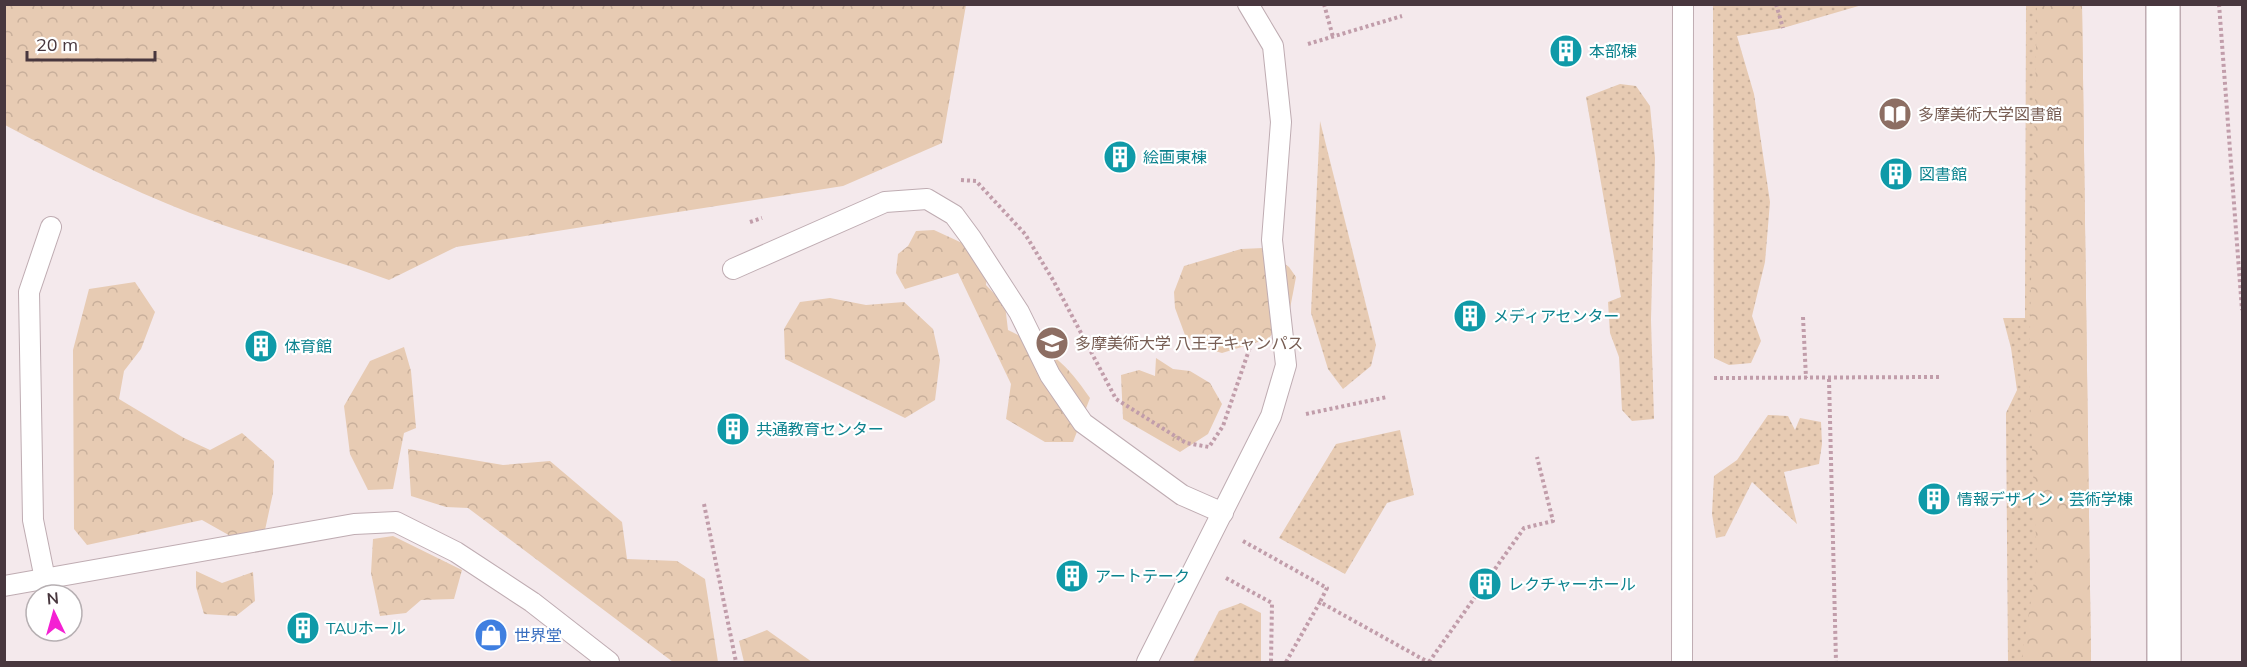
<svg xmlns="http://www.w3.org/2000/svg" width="2247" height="667" viewBox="0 0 2247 667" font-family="Mulish,'Noto Sans JP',sans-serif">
<defs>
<pattern id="grass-dots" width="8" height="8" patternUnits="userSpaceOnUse" patternTransform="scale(1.5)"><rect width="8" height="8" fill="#e7cbb3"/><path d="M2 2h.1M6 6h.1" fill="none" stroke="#c8af9b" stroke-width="1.8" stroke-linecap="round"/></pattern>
<pattern id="forest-crowns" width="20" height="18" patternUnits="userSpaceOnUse" patternTransform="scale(1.5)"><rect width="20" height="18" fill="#e7cbb3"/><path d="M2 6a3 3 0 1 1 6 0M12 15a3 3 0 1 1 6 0" fill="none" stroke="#c8af9b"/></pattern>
</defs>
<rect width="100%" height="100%" fill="#f4e9ec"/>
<g fill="url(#grass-dots)">
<polygon points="1713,5 1862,5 1783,28 1737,36 1754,94 1770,202 1765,262 1752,316 1761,341 1751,363 1729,365 1714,358"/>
<polygon points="2026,5 2082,5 2091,662 2008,662 2006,413 2017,390 2011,348 2003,318 2025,318"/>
<polygon points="1620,84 1636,86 1650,106 1655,158 1651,320 1654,419 1632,421 1622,410 1619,357 1610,333 1608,302 1621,297 1586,97"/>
<polygon points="1320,121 1376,345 1371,366 1343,389 1328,369 1311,313"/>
<polygon points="1768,415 1788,416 1795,430 1800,418 1821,422 1822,444 1819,464 1784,472 1797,524 1752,482 1725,536 1716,538 1712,514 1714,476 1737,460"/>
<polygon points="1400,430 1414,495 1387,503 1345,574 1279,538 1336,444"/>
<polygon points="1241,603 1261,613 1261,662 1193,662 1219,611"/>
</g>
<g fill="url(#forest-crowns)">
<path d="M 4,5 L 5,4 L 966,5 L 942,143 L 843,186 L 456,247 L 389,280 C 324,256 256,238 190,213 C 126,188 65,157 5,125 Z"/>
<polygon points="2037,5 2082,5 2091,662 2021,662 2037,563 2029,375"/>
<path d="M 934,230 L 960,242 L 990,246 L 986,285 L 1005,305 L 1008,330 C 1049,350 1064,360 1090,398 L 1073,442 L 1045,442 L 1006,419 L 1011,384 L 958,273 L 905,289 L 896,273 L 898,254 L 908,246 L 916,231 Z"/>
<polygon points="1263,248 1289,267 1296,277 1289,314 1268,339 1222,353 1200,347 1185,335 1175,308 1174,292 1184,266 1241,249"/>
<polygon points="135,282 155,312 141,349 124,371 119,399 184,438 210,450 242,433 274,461 273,493 265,530 241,542 202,520 87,545 74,529 73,350 89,289"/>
<polygon points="830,298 866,305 904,302 933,329 940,360 935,400 905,418 785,359 784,329 800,302"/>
<polygon points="404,347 411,371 416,428 404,433 393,489 368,490 350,454 344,406 370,361"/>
<polygon points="1156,358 1173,369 1190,371 1210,383 1222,404 1208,434 1180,452 1123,419 1121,375 1139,370 1155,376"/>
<polygon points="408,449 503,465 550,461 622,522 627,559 677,561 705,579 718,662 673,662 468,508 446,507 411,496"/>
<polygon points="393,536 462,570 454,599 421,600 406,613 380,616 371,573 373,539"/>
<polygon points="196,571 222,583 253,572 255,601 236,616 204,614 196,587"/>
<polygon points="767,630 812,662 744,662 739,641"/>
</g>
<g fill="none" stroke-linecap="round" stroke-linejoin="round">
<g stroke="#bfacb2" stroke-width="22">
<g id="service">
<polyline points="733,269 885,202 927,199 954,215 971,238 1019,312 1050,375 1083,423 1182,495 1223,513"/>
<polyline points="45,579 33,520 29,292 51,227"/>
<polyline points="4,586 354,524 396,522 456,552 532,602 609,662"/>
<polyline points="1147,662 1271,416 1286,365 1272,240 1281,122 1273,46 1248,4"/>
<polyline points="1682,662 1683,4"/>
</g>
</g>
<g stroke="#bfacb2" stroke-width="36">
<polyline id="tertiary" points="2163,4 2164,662"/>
</g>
<g stroke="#c19daa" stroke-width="4" stroke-dasharray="3 3" stroke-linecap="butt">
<polyline points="1324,4 1333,37"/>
<polyline points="1776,4 1783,28"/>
<polyline points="2219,4 2242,310"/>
<polyline points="1308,44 1402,16"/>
<polyline points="961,180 976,181 1025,234 1053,280 1116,399 1186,443 1209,447 1223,426 1250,347"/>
<polyline points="750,222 762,218"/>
<polyline points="1803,317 1806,378"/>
<polyline points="1714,378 1939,377"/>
<polyline points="1829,379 1836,662"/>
<polyline points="1306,414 1387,397"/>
<polyline points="704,504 736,662"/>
<polyline points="1243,541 1327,588 1320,602"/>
<polyline points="1226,578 1272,603 1271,662"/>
<polyline points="1286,662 1320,602 1428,662"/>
<polyline points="1429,662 1524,528 1553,521 1537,457"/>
</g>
<use href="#service" stroke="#fff" stroke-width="20"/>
<use href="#tertiary" stroke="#fff" stroke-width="33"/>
</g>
<defs>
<g id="building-disc" transform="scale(1.725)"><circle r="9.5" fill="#0f9aa8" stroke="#fff"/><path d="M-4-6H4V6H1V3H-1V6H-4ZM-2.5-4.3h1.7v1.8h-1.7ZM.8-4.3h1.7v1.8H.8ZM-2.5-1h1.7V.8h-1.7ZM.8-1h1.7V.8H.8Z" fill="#fff"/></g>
<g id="library-disc" transform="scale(1.725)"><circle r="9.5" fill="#8d6e63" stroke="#fff"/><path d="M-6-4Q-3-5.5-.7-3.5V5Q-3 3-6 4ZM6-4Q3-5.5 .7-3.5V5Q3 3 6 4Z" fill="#fff"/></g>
<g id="university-disc" transform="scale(1.725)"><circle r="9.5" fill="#8d6e63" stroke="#fff"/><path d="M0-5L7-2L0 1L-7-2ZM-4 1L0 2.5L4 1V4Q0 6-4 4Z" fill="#fff"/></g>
<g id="shop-disc" transform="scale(1.725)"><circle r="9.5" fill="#3f7fe0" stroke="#fff"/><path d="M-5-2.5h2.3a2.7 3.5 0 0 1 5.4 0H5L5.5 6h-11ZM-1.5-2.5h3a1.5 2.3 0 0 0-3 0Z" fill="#fff"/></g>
</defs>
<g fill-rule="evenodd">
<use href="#building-disc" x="1566" y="51"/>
<use href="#library-disc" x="1895" y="114"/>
<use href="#building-disc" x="1120" y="157"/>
<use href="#building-disc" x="1896" y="174"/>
<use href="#building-disc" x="1470" y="316"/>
<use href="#university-disc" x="1052" y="343"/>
<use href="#building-disc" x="261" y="346"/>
<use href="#building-disc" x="733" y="429"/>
<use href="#building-disc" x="1934" y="499"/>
<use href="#building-disc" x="1072" y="576"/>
<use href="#building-disc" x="1485" y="584"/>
<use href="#building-disc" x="303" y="628"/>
<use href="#shop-disc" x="491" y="635"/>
</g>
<g text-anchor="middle" stroke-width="4.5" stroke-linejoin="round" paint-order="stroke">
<g font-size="16" fill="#0d838f" stroke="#fff" text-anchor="start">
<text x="1589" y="57">本部棟</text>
<text x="1143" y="163">絵画東棟</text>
<text x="1919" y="180">図書館</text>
<text x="1493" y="322">メディアセンター</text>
<text x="284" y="352">体育館</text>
<text x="756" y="435">共通教育センター</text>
<text x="1957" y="505">情報デザイン・芸術学棟</text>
<text x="1095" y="582">アートテーク</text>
<text x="1508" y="590">レクチャーホール</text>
<text x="326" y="634">TAUホール</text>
</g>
<g font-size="16" fill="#785e54" stroke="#fff" text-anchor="start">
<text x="1918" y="120">多摩美術大学図書館</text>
<text x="1075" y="349">多摩美術大学 八王子キャンパス</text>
</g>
<g font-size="16" fill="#366cbe" stroke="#fff" text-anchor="start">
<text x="514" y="641">世界堂</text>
</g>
</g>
<rect width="2247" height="667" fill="none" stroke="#48373e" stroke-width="12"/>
<g transform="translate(54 613) rotate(355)"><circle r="28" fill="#ffffff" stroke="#b6afb2" stroke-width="1.5"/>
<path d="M0-4.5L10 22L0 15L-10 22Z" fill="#f420d3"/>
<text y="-9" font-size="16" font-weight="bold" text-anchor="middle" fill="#48373e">N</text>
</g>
<path d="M27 51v9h128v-9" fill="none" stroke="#48373e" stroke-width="3"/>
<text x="36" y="51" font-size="18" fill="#48373e" stroke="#ffffff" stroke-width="4.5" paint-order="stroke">20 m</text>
</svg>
